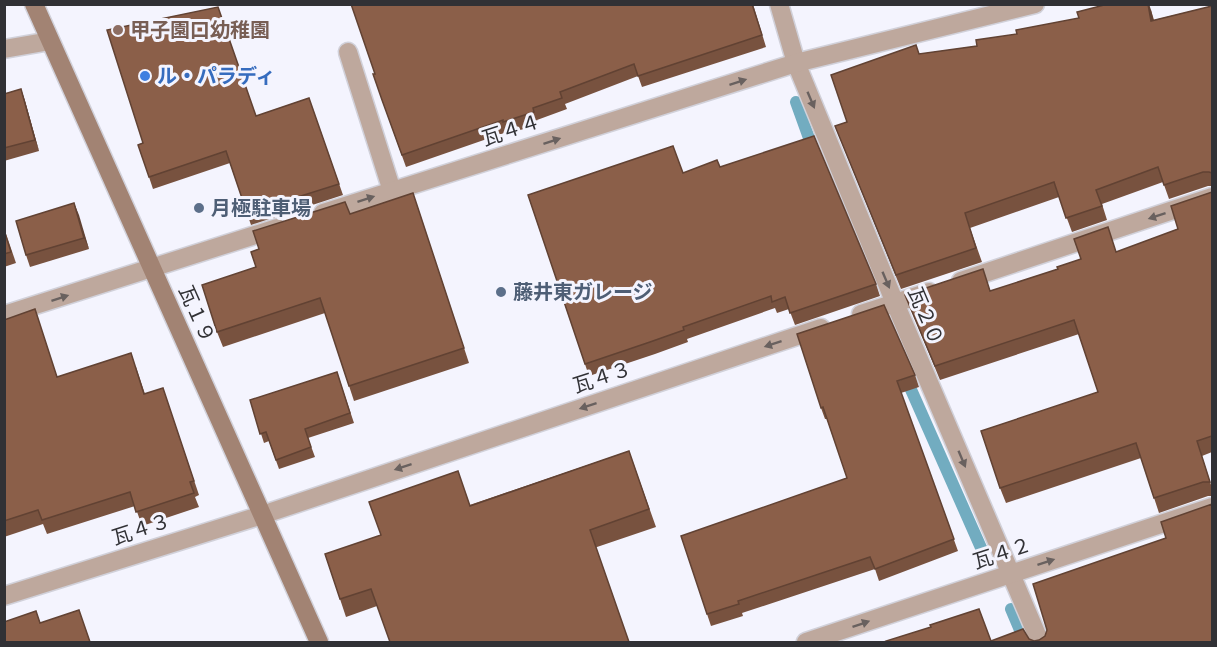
<svg xmlns="http://www.w3.org/2000/svg" width="1217" height="647" viewBox="0 0 1217 647" font-family="Literata,'Noto Sans JP',serif">
<rect width="100%" height="100%" fill="#f4f4fe"/>
<g fill="none" stroke-linecap="round" stroke-linejoin="round">
<g stroke="#72acc0" stroke-width="12">
<polyline points="796,102 814,152"/>
<polyline points="905,376 982,550"/>
<polyline points="1011,609 1025,642"/>
</g>
<g stroke="#d1d1da" stroke-width="21">
<polyline id="lane" points="348,52 392,191"/>
</g>
<g stroke="#d1d1da" stroke-width="21">
<g id="street">
<polyline points="779,4 796,63 895,303 1040,642"/>
<polyline points="4,49 50,41"/>
<polyline points="323,213 796,63 1035,4"/>
<polyline points="961,281 1212,197"/>
<polyline points="861,314 929,292"/>
<polyline points="4,315 277,228"/>
<polyline points="4,596 262,515 821,328"/>
<polyline points="806,642 1212,507"/>
</g>
</g>
<g stroke="#d1d1da" stroke-width="21">
<polyline id="secondary" points="34,4 319,642"/>
</g>
<use href="#lane" stroke="#bea89d" stroke-width="18"/>
<use href="#street" stroke="#bea89d" stroke-width="18"/>
<use href="#secondary" stroke="#a28373" stroke-width="18"/>
</g>
<g fill="#78523f">
<polygon points="753,4 766,47 642,87 638,76 565,104 567,109 537,120 539,124 508,134 507,132 406,167 382,100 375,74"/>
<polygon points="1212,6 1212,186 1208,186 1169,199 1163,182 1102,204 1107,220 1072,232 1059,197 970,228 982,262 901,289 835,126 847,122 919,54 977,46 1017,34 1151,10 1154,20"/>
<polygon points="21,89 25,101 39,151 4,161 4,94"/>
<polygon points="309,98 343,195 251,225 230,163 153,189 149,177 256,116"/>
<polygon points="683,173 876,284 880,296 795,325 789,309 777,313 775,308 687,339 688,342 655,354 589,376 528,195"/>
<polygon points="1212,192 1212,452 1202,456 1212,488 1212,496 1208,496 1159,513 1141,458 1006,503 1000,488 1098,392 1079,334 940,380 905,295 991,291 1117,252 1178,229"/>
<polygon points="74,203 89,249 30,267 26,255"/>
<polygon points="418,208 469,363 354,401 325,313 223,347 217,332 256,267 350,214"/>
<polygon points="4,228 16,263 4,267"/>
<polygon points="4,320 58,377 136,367 145,394 168,403 199,495 195,497 199,507 142,526 135,506 47,534 43,524 4,537"/>
<polygon points="337,372 354,423 308,438 315,457 279,469 269,441 264,443 250,400"/>
<polygon points="915,375 919,387 901,393 958,551 879,581 875,569 742,613 743,616 711,626 707,614 847,478 827,419 825,419 821,408"/>
<polygon points="629,451 656,527 597,547 377,606 346,617 325,554"/>
</g>
<g fill="#614233">
<polygon points="1148,4 1149,4 1151,10 1157,35 1151,21"/>
<polygon points="21,89 25,101 39,151 35,140"/>
<polygon points="74,203 79,215 89,249 84,238"/>
</g>
<g fill="#8b5f49" stroke="#614233" stroke-width="1.5">
<polygon points="351,4 752,4 762,35 638,76 634,64 560,92 562,98 533,108 534,112 503,122 503,120 402,155 382,100 373,74 375,74"/>
<polygon points="1108,4 1148,4 1151,21 1212,6 1212,173 1209,172 1203,172 1164,185 1158,167 1096,190 1102,206 1066,218 1054,182 965,213 976,248 896,275 835,126 847,122 831,75 916,45 919,54 977,46 976,40 1017,34 1016,30 1079,18 1077,12"/>
<polygon points="218,7 256,116 309,98 339,184 247,213 226,151 149,177 138,145 143,143 107,30"/>
<polygon points="21,89 35,140 4,148 4,94"/>
<polygon points="814,136 876,284 790,313 785,297 772,302 771,296 683,327 684,330 650,342 585,364 528,195 673,146 683,173 717,160 720,167"/>
<polygon points="1212,192 1212,436 1197,441 1210,482 1203,482 1154,498 1136,443 1000,488 981,431 1098,392 1074,320 935,366 905,295 983,269 990,291 1058,269 1057,267 1081,259 1074,239 1108,227 1116,252 1178,229 1171,206"/>
<polygon points="413,193 464,348 349,386 320,298 217,332 202,285 256,267 251,252 259,249 253,231 345,202 350,214"/>
<polygon points="74,203 84,238 26,255 16,221"/>
<polygon points="4,230 11,252 4,254"/>
<polygon points="884,305 915,375 897,381 954,539 875,569 870,557 738,601 739,604 707,614 681,536 847,478 823,407 821,408 797,334"/>
<polygon points="35,309 57,377 131,353 144,394 163,388 194,481 190,482 194,493 136,512 130,492 42,520 38,510 4,521 4,320"/>
<polygon points="337,372 350,413 305,429 311,447 276,460 266,432 260,434 250,400"/>
<polygon points="629,451 649,509 590,530 629,642 390,642 371,589 340,599 325,554 381,535 369,502 458,471 470,506"/>
<polygon points="1212,504 1212,642 887,642 886,641 931,627 930,625 979,609 991,641 1023,629 1029,639 1034,641 1039,640 1045,636 1047,630 1033,584 1166,538 1161,522"/>
<polygon points="79,610 90,642 4,642 4,622 36,611 40,623"/>
</g>
<defs><path id="oneway-solid" d="M-6-.8H1V-3.2L6.5 0L1 3.2V.8H-6Z" transform="scale(1.5)"/></defs>
<g fill="#69615f">
<use href="#oneway-solid" transform="translate(738 82) rotate(-18)"/>
<use href="#oneway-solid" transform="translate(811 100) rotate(67)"/>
<use href="#oneway-solid" transform="translate(552 141) rotate(-18)"/>
<use href="#oneway-solid" transform="translate(366 199) rotate(-18)"/>
<use href="#oneway-solid" transform="translate(1157 216) rotate(162)"/>
<use href="#oneway-solid" transform="translate(886 280) rotate(67)"/>
<use href="#oneway-solid" transform="translate(60 298) rotate(-18)"/>
<use href="#oneway-solid" transform="translate(773 344) rotate(162)"/>
<use href="#oneway-solid" transform="translate(588 406) rotate(162)"/>
<use href="#oneway-solid" transform="translate(962 459) rotate(67)"/>
<use href="#oneway-solid" transform="translate(403 467) rotate(162)"/>
<use href="#oneway-solid" transform="translate(1046 562) rotate(-18)"/>
<use href="#oneway-solid" transform="translate(861 624) rotate(-19)"/>
</g>
<circle fill="#8d6e63" stroke="#f4f4fe" stroke-width="2" cx="118" cy="30" r="6"/>
<circle fill="#3f7fe0" stroke="#f4f4fe" stroke-width="2" cx="145" cy="76" r="6"/>
<g fill="#5c6f8a" stroke="#f4f4fe" stroke-width="2">
<circle cx="199" cy="208" r="6"/>
<circle cx="501" cy="292" r="6"/>
</g>
<g text-anchor="middle" stroke-width="6" stroke-linejoin="round" paint-order="stroke">
<g font-size="20" font-weight="bold" fill="#785e54" stroke="#f4f4fe" text-anchor="start">
<text x="130" y="37">甲子園口幼稚園</text>
</g>
<g font-size="20" font-weight="bold" fill="#366cbe" stroke="#f4f4fe" text-anchor="start">
<text x="157" y="83">ル・パラディ</text>
</g>
<g font-size="20" fill="#313135" stroke="#f4f4fe">
<text transform="translate(511 130) rotate(-18)" y="7">瓦４４</text>
<text transform="translate(197 314) rotate(66)" y="7">瓦１９</text>
<text transform="translate(926 316) rotate(67)" y="7">瓦２０</text>
<text transform="translate(602 377) rotate(-18)" y="7">瓦４３</text>
<text transform="translate(141 529) rotate(-18)" y="7">瓦４３</text>
<text transform="translate(1002 553) rotate(-18)" y="7">瓦４２</text>
</g>
<g font-size="20" font-weight="bold" fill="#4e5e75" stroke="#f4f4fe" text-anchor="start">
<text x="211" y="215">月極駐車場</text>
<text x="513" y="299">藤井東ガレージ</text>
</g>
</g>
<rect width="1217" height="647" fill="none" stroke="#313135" stroke-width="12"/>
</svg>
